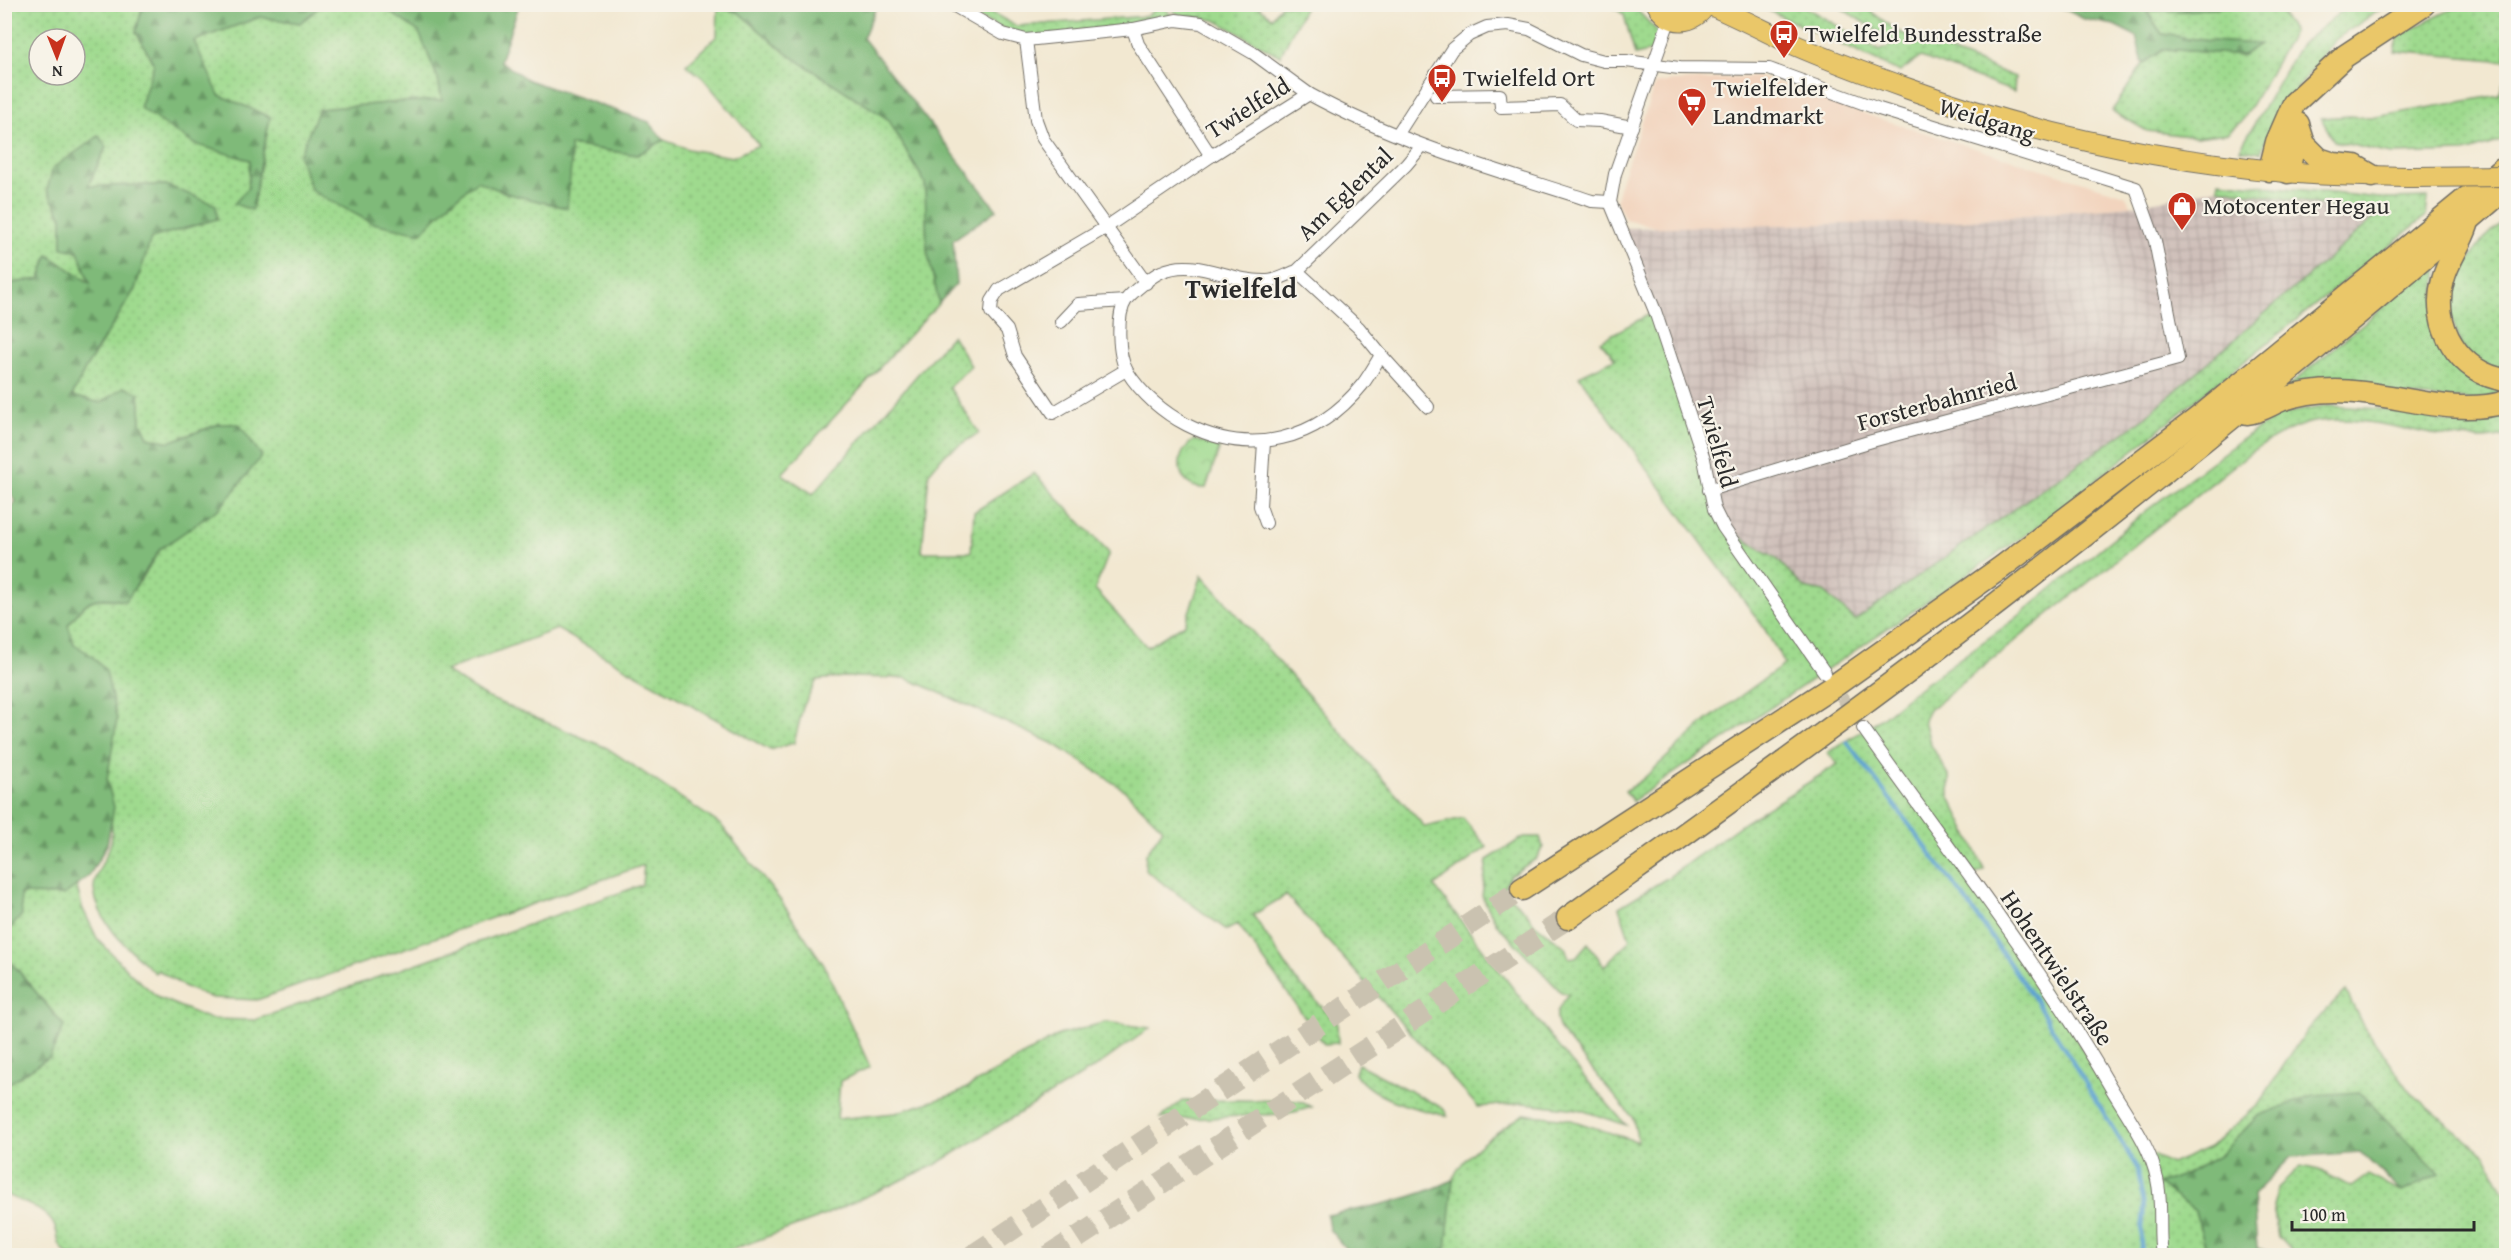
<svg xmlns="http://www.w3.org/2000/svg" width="2511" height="1260" viewBox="0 0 2511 1260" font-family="'Gentium Book Plus',serif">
<defs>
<pattern id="industrial-grid" width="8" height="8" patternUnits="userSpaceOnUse" patternTransform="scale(1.5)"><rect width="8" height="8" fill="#cfc0ba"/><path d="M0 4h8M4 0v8" fill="none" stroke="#b2a5a0"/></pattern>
<pattern id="grass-dots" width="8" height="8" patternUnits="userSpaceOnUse" patternTransform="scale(1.5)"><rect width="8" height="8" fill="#9fda8e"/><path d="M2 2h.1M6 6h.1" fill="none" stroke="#89bb7b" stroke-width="1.8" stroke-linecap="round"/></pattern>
<pattern id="forest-firs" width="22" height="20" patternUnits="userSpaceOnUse" patternTransform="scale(1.5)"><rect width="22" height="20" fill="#7fba79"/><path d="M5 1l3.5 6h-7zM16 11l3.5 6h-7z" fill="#689763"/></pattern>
<pattern id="park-crowns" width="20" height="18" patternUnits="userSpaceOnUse" patternTransform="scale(1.5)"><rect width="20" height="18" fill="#9fda8e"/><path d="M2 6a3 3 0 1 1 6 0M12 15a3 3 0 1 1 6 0" fill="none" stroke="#89bb7b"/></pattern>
</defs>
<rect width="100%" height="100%" fill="#f7f3e8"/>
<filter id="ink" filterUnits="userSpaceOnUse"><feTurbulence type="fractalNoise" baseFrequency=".0167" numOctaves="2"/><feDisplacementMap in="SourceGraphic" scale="12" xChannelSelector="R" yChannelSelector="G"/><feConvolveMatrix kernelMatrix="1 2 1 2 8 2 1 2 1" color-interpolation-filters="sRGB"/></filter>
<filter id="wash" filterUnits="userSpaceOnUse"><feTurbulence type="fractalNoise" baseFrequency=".008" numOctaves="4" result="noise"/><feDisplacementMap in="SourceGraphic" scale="24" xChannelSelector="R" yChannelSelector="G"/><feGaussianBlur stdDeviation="1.35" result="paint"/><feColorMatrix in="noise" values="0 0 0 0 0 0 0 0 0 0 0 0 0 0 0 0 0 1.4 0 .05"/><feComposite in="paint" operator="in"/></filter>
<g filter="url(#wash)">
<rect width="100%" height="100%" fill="#f2e8d1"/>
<polygon fill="#f2d4be" points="1761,77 1865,114 2125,195 2132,206 1947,222 1659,228 1625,219 1616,200 1620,184 1655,84 1672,81"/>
<polygon fill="url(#industrial-grid)" points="2218,188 2379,214 2143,419 1855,620 1824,592 1804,588 1776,558 1723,527 1622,228 1947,222 2132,206"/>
<g fill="url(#grass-dots)" stroke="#65825c" stroke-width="1.5" fill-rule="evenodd">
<polygon points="1161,4 1176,20 1026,40 951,5 978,5 1016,26 1147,16"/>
<path d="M 5,5 L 143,5 L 136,32 L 154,64 L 141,108 L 194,143 L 250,160 L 248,188 L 252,209 L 270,117 L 218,95 L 194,41 L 260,17 L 300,23 L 322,5 L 380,5 L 419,32 L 438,79 L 442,101 L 400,102 L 319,109 L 449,204 L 477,181 L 509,194 L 571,166 L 570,145 L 637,155 L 664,140 L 688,149 L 732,157 L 759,145 L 703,78 L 686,65 L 717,36 L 718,8 L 738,12 L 786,53 L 888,119 L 925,182 L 927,250 L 939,303 L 782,474 L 813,494 L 952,335 L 971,366 L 949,387 L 979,433 L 945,454 L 929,473 L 922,552 L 971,552 L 974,512 L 1034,473 L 1109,553 L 1095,589 L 1147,647 L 1185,624 L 1202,575 L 1425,827 L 1463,818 L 1487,847 L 1434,886 L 1560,1049 L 1626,1125 L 1578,1109 L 1524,1103 L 1478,1107 L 1286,895 L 1253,915 L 1295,979 L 1337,1022 L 1338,1043 L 1324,1044 L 1238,924 L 1227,930 L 1145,870 L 1146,854 L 1163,829 L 1123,789 L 1056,745 L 918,683 L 905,678 L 843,677 L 817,680 L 803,707 L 794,743 L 770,750 L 557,629 L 445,671 L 484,696 L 607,748 L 721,825 L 781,901 L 824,965 L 870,1067 L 840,1081 L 837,1119 L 895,1113 L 958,1093 L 1059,1035 L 1106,1022 L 1150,1028 L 1097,1066 L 935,1165 L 816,1219 L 714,1256 L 68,1255 C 54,1241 61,1242 55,1227 C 48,1209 20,1202 5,1194 L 4,1086 L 64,1026 L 17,969 L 5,957 L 5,934 L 20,894 L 64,895 L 76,884 L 82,907 L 97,938 L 131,974 L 159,998 L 210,1019 L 255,1020 L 642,885 L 644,865 L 257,1000 L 212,998 L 183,986 L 158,970 L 155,973 C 131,951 98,925 94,890 C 93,871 112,854 112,834 C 112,814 107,796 104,776 C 98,735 93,694 88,654 L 74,644 L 67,626 C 87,601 90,595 122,601 L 142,579 L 160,549 L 221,507 L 219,424 L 169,442 L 148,437 L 141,422 L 139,393 L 124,387 L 101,403 L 72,396 L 85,369 L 135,289 L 151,238 L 217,219 L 166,185 L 88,186 L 106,147 L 98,136 L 47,190 L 62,218 L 62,247 L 78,251 L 90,283 L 48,255 L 40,279 L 5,284 ZM 39,39 L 75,39 L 75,75 L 39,75 Z"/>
<polygon points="1169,5 1257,5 1272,18 1281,5 1306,5 1280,56 1215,20 1178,15"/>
<polygon points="1611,5 1632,5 1659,33 1652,51 1635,55 1624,15"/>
<polygon points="1757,5 1802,5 1880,51 1896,43 1836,5 1862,5 1899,32 2015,77 2014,92 1921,57 1900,72"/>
<polygon points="2235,5 2277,5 2293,32 2243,120 2227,133 2197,137 2147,131 2112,111 2143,64 2164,49 2243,55 2259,44 2209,41 2162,34 2146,10 2186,11"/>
<polygon points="2349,5 2387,5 2336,39 2276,116 2261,152 2240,149 2300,45"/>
<polygon points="2460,5 2506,5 2506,61 2395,51 2399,35"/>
<polygon points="2506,76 2506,137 2504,140 2465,152 2391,154 2334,141 2321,118 2350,116 2370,118 2499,95"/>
<polygon points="2219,181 2389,199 2428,198 2426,216 2040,525 1633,801 1625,791 1642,780 1706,721 1785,664 1764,628 1579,376 1615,359 1600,341 1655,311 1723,527 1776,558 1804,588 1824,592 1855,620 2143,419 2379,214 2218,188"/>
<polygon points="2506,218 2506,374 2465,355 2451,317 2455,280 2483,240"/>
<polygon points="2438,261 2434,321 2506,385 2506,394 2472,400 2286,388"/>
<path d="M 2329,406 L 2383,409 L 2459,424 L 2506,411 L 2506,435 C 2484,442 2461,438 2438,435 C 2398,428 2354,415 2313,422 C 2291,427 2270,440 2251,452 L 1929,710 L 1924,720 L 1930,743 L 1949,776 L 1949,795 L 1985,870 L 1970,877 L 2004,924 L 2148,1153 L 2171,1164 L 2210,1147 L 2259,1104 L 2305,1032 L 2346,991 L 2361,1022 L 2412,1094 L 2486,1156 L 2506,1195 L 2506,1255 L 2295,1255 L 2278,1237 L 2273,1206 L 2278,1188 L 2301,1166 L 2319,1170 L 2351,1187 L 2368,1175 L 2402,1192 L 2439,1173 L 2359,1092 L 2258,1116 L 2219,1156 L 2186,1174 L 2158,1184 L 2195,1211 L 2208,1255 L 2146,1255 L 2149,1248 L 2144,1256 L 1441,1256 L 1446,1249 C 1448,1230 1447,1195 1453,1179 C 1463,1152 1501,1130 1524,1114 L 1568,1119 L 1638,1142 L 1633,1118 L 1562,1033 C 1552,1015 1557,1009 1569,994 L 1561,992 L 1496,923 L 1482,896 L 1487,860 L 1524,837 L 1540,837 L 1543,847 L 1536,859 L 1511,875 L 1502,890 L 1525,911 L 1535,924 L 1565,947 L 1569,958 L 1576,957 L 1588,943 L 1604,966 L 1630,940 L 1619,907 L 1667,878 L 1745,822 L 1838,764 L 1827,753 L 1882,718 L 1916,690 L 2015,619 L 2147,510 L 2242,439 L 2280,414 Z"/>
<path d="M 1358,1064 L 1443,1108 L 1448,1116 C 1418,1109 1372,1100 1355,1073 Z"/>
<path d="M 1234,1100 L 1299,1101 L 1312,1107 C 1287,1116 1267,1114 1242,1116 C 1214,1117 1189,1121 1161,1118 L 1182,1101 Z"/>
</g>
<g fill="url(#forest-firs)" stroke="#557252" stroke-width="1.5">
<polygon points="2061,4 2235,5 2186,11 2146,11 2162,34 2209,41 2260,44 2243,55 2164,49 2143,64 2136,36 2114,25 2084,19 2058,6"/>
<polygon points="143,5 322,5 300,23 260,17 194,41 219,95 270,117 252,210 234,204 248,188 250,160 194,144 140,108 154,64 136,32"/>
<polygon points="380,5 519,5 500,61 528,80 649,122 664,140 637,155 570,145 571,166 567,208 509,194 477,181 449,204 421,233 372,223 312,191 299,156 319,109 400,102 442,100 438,79 419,32"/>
<polygon points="716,5 877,5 863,38 997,210 953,240 956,284 939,303 927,250 925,183 888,119 786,53 738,12 718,8"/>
<path d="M 99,136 L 106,147 L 88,186 L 166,185 L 216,205 L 217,219 L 151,238 L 135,289 L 85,369 L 72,396 L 101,403 L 124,387 L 139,393 L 141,422 L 148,437 L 169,442 L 219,424 L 239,424 L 262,456 L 221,507 L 160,549 L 126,601 C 91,595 89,598 68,625 L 74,644 L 92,656 L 106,671 L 117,720 L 107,780 L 114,807 L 107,845 L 89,876 L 64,895 L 20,894 L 22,915 L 5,934 L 4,516 L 7,516 L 16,501 L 5,488 L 4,312 L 9,305 L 5,296 L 5,284 L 40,279 L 48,255 L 90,283 L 78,251 L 62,248 L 62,217 L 47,190 L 53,168 Z"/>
<polygon points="4,958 17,969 64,1026 50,1057 5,1086"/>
<polygon points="2359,1092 2439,1174 2402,1192 2360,1152 2291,1157 2253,1195 2257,1248 2280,1256 2208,1255 2195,1211 2158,1184 2186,1174 2219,1156 2258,1116 2313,1095"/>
<path d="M 1453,1180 L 1446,1249 L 1441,1255 L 1350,1254 L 1329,1229 L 1327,1215 C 1371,1207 1412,1200 1453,1180 Z"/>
</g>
<path fill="url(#park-crowns)" stroke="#65825c" stroke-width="1.5" d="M 1194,440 L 1220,447 L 1206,488 C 1178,490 1170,456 1194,440 Z"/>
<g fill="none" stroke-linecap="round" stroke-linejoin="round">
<polyline stroke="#5ba1d1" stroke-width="4" points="1847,742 1965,899 2037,1003 2137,1168 2144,1206 2140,1256"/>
</g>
</g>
<g filter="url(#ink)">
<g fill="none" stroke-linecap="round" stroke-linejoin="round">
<polyline stroke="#cac2b0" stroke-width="12" stroke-dasharray="12 6" stroke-linecap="butt" points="1831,682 1863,728"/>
<g stroke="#cac2b0" stroke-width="22" stroke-dasharray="22 11" stroke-linecap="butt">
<polyline points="972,1256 1522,889"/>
<polyline points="1049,1256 1568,918"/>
</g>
<g stroke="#716d65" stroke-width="14">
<g id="minor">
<polyline points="951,4 1003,34 1026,40 1133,29 1176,20 1201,23 1253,53 1309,94"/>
<polyline points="1670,18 1615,174 1610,202 1655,311 1704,459 1714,509 1723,527 1825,673"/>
<polyline points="1133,29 1138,44 1211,156"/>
<polyline points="1026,40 1036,120 1043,139 1146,283"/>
<polyline points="1436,96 1500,95 1501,107 1560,105 1576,120 1600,121 1632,127"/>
<polyline points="1397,135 1452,49 1469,35 1487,27 1508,25 1529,29 1581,55 1604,61 1626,61 1679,68 1769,69 1879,109 2136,188 2155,241 2178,359 1872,441 1709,490"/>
<path d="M 1297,271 C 1288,274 1277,281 1267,281 C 1230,283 1196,256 1161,272 C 1153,275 1131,293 1126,300 C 1116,315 1118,356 1127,371 C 1141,394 1164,413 1187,425 C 1251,457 1317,441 1362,385 C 1369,376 1375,365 1381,355 L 1359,328 L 1297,271 L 1406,165 L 1422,146"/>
<polyline points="1061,322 1078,304 1125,301"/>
<polyline points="1381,355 1428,407"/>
<path d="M 1126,370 L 1053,413 L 1015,356 L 1007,330 L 991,312 L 992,301 L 999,290 L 1105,228 L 1211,156 L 1309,94 C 1398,143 1496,170 1592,201 L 1610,202"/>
<polyline points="1264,442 1260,506 1266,523"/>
<path d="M 1863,728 C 1946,846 2038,961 2110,1086 C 2127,1115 2150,1145 2157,1179 C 2163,1204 2158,1230 2162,1256"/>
</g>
</g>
<g stroke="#716d65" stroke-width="22">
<g id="primary">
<path d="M 1657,4 C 1668,27 1695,25 1706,4"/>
<path d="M 1708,4 C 1736,16 1763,30 1790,43 C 1829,60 1869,75 1909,89 C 2030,133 2158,160 2286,172 C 2328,176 2371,176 2413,177"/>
</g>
</g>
<g stroke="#716d65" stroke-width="25">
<g id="motorway">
<polyline points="2298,125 2304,144 2319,159 2334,164 2355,166 2372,176"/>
<polyline points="2270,170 2277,142 2294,103 2345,56 2424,4"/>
<polyline points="2288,172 2298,124"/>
<path d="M 2467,225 C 2461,244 2448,260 2443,280 C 2430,325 2459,374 2506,380"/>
<path d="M 2247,413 C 2260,412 2269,405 2281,400 C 2298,394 2317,391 2336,391 C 2393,391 2450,418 2506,402"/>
<polyline points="1522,889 1834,686 2002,567 2202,415 2506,166"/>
<path d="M 1568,918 C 1696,826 1824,735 1949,640 C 2140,495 2325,344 2506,188"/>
</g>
</g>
<use href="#minor" stroke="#fff" stroke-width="12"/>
<use href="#primary" stroke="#eac769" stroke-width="20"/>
<use href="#motorway" stroke="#eac769" stroke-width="22"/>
<g stroke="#716d65" stroke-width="22" stroke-linecap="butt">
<polyline id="primary-bridge" points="2413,177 2506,176"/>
</g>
<use href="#primary-bridge" stroke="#eac769" stroke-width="20"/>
</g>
</g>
<defs>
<g id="bus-pin" transform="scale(1.5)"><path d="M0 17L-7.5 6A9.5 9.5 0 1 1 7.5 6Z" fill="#c8321e" stroke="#f7f3e8"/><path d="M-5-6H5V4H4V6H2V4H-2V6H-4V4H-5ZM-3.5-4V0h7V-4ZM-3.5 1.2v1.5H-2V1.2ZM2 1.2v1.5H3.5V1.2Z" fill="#fff"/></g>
<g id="supermarket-pin" transform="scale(1.5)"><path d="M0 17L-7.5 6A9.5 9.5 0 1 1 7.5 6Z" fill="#c8321e" stroke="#f7f3e8"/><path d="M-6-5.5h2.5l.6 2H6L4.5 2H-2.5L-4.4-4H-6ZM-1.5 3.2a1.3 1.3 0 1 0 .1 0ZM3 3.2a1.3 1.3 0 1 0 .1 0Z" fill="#fff"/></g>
<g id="shop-pin" transform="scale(1.5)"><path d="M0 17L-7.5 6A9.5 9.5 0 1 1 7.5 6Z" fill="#c8321e" stroke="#f7f3e8"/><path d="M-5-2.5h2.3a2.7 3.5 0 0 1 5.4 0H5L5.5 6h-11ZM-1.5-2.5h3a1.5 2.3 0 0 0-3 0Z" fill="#fff"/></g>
</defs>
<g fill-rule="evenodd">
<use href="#bus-pin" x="1784" y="34"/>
<use href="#bus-pin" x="1442" y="78"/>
<use href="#supermarket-pin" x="1692" y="102"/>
<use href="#shop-pin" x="2182" y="206"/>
</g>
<g text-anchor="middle" stroke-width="4.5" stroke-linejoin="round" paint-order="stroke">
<g font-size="24" fill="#2b2b2b" stroke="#f7f3e8" text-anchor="start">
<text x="1805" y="42">Twielfeld Bundesstraße</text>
<text x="1463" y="86">Twielfeld Ort</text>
<text x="1713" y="96">Twielfelder<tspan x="1713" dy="28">Landmarkt</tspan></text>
<text x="2203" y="214">Motocenter Hegau</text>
</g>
<g font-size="24" fill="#2b2b2b" stroke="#f7f3e8">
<text transform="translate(1248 108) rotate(-32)" y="8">Twielfeld</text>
<text transform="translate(1987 120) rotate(17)" y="8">Weidgang</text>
<text transform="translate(1345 194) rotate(-44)" y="8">Am Eglental</text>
<text transform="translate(1937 402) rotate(-15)" y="8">Forsterbahnried</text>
<text transform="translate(1717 442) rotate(74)" y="8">Twielfeld</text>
<text transform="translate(2057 968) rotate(56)" y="8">Hohentwielstraße</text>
</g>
<g font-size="27" font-weight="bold" fill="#2b2b2b" stroke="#f7f3e8">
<text x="1241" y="298">Twielfeld</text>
</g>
</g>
<rect width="2511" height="1260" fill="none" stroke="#f7f3e8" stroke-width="24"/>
<g transform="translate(57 57) rotate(179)"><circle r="28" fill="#f7f3e8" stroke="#a5a39c" stroke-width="1.5"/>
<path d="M0-4.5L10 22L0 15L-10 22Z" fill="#c8321e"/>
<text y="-9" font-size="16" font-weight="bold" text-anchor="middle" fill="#2b2b2b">N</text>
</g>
<path d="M2292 1221v9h182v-9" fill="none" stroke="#2b2b2b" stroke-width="3"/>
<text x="2301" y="1221" font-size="18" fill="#2b2b2b" stroke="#f7f3e8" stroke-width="4.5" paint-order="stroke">100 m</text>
</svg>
